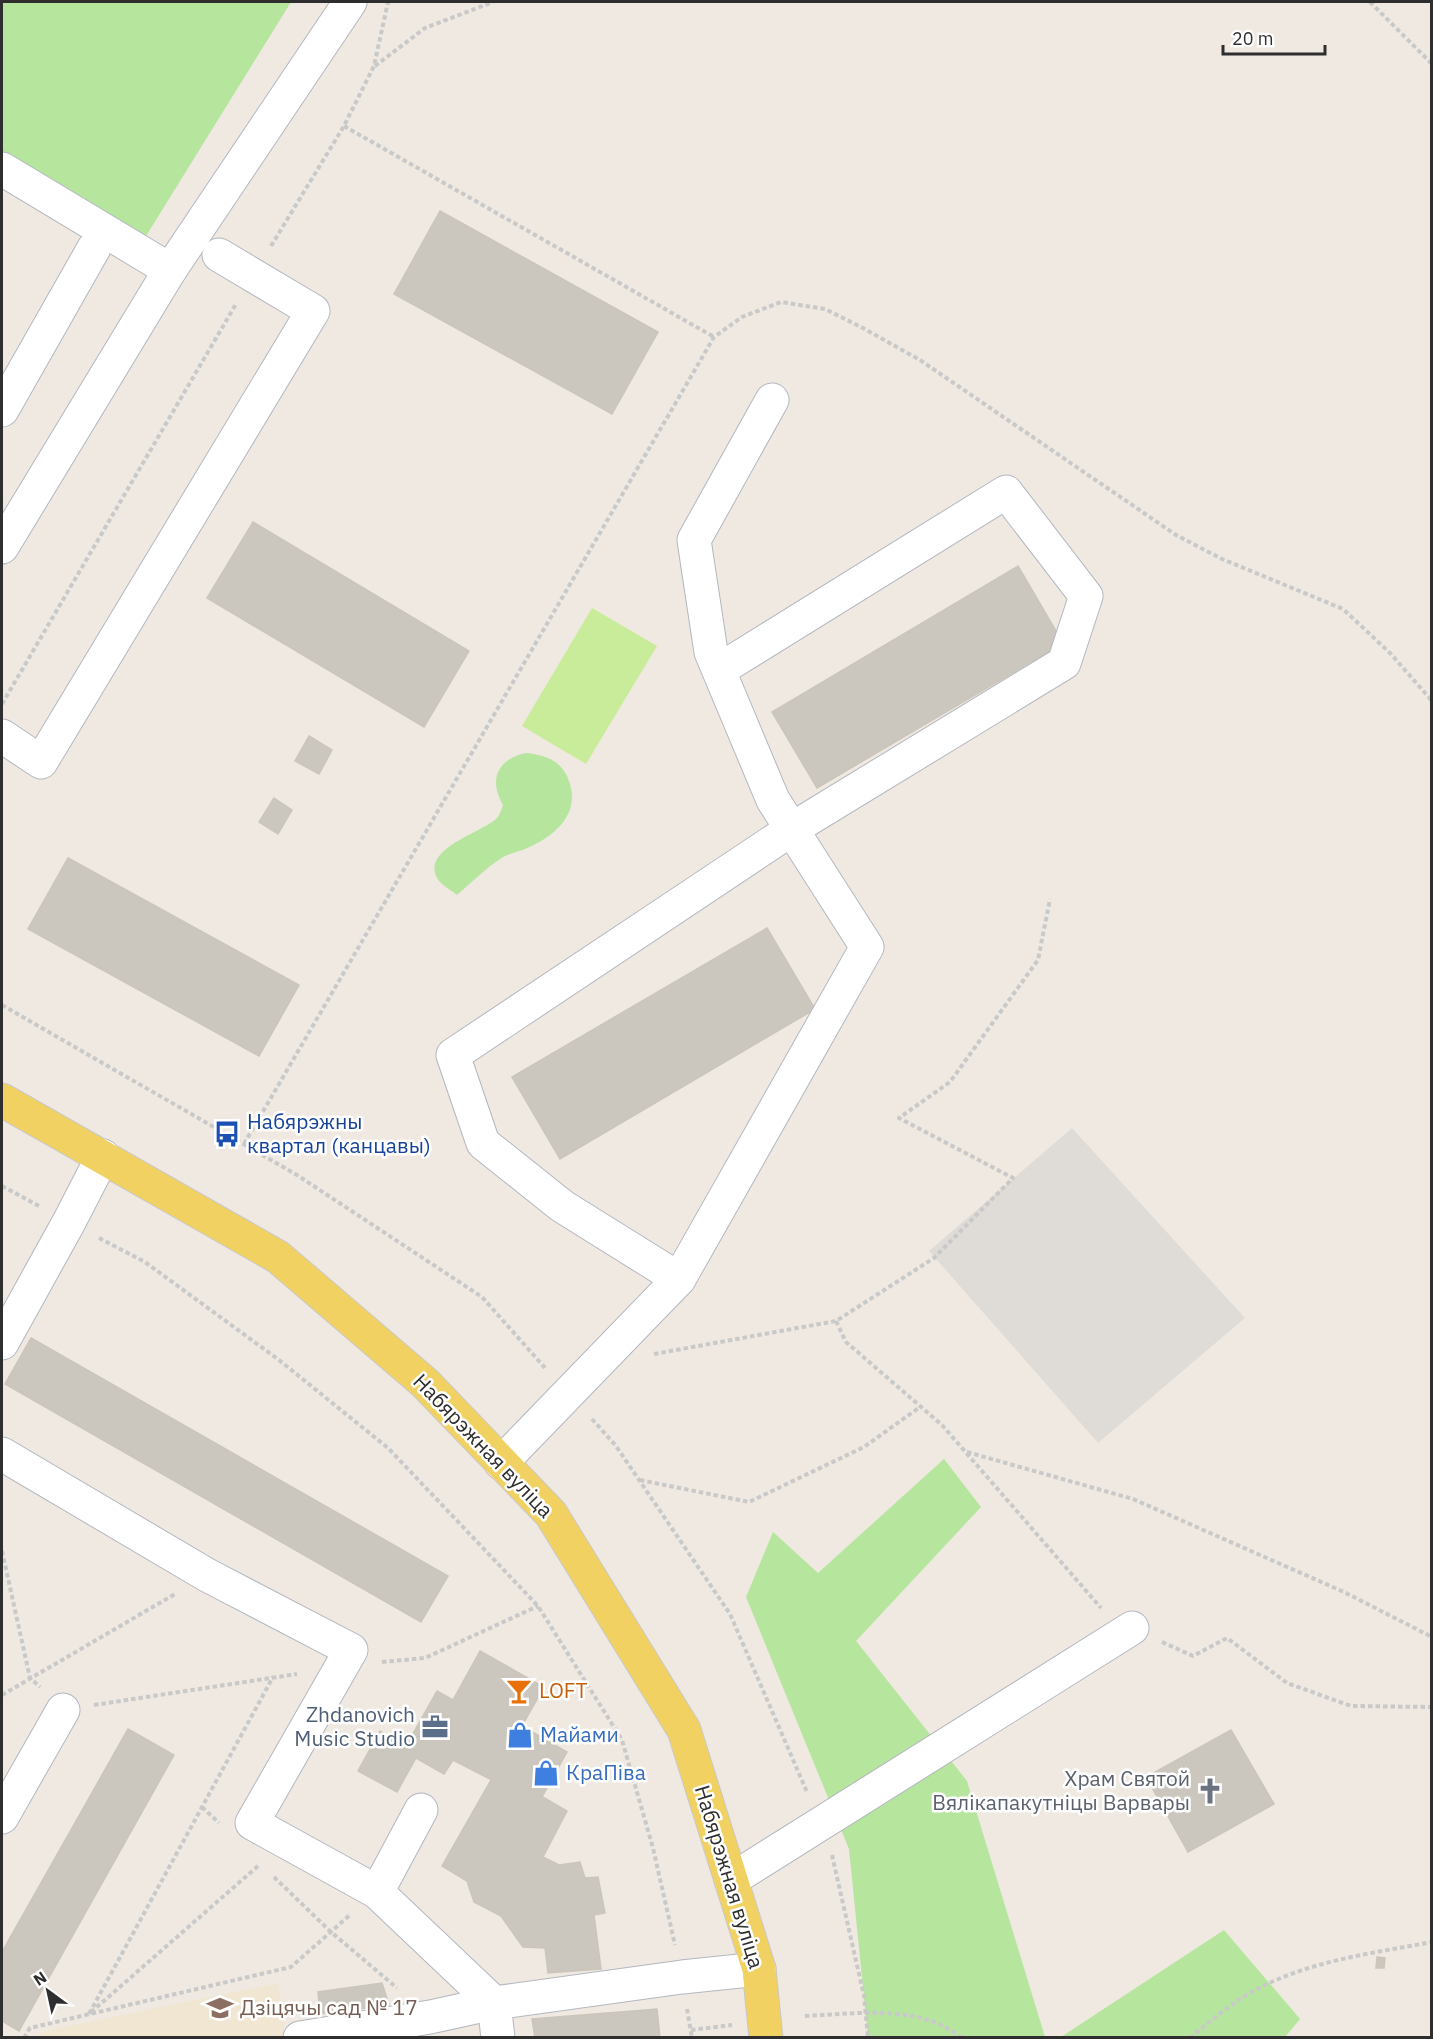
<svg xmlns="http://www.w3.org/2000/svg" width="1433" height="2039" viewBox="0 0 1433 2039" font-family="'IBM Plex Sans',sans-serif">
<rect width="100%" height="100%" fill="#efe9e1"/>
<polygon fill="#f0e6d1" points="278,1983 285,2037 37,2038 40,2032"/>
<g fill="#b6e59e">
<polygon points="2,2 291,2 133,257 2,178"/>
<path d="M 526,753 C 546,755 562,761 569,781 C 581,815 554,837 525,849 C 518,852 510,853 503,857 C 487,867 472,882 457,895 C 450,889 439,884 436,876 C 424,847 484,832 497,818 C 500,814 502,808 503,805 C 488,779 498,759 526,753 Z"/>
<polygon points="944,1459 981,1507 856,1641 967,1781 1045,2037 868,2037 849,1849 746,1597 773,1532 818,1573"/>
<polygon points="1224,1930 1300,2019 1285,2037 1061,2037"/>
</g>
<polygon fill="#c9ec9a" points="592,608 657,646 586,764 522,726"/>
<polygon fill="#dfdcd8" points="1072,1128 1245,1318 1098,1443 929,1251"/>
<g fill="#cbc7bf" stroke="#cbc5ba" stroke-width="1.5">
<polygon points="440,211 658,332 612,414 394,294"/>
<polygon points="253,522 469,651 424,727 207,598"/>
<polygon points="1018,566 1063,643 817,788 772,712"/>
<polygon points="309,736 332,750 319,774 295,761"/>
<polygon points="274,798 292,810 278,834 259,822"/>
<polygon points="68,858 299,985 259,1056 28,929"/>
<polygon points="767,928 815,1009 560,1159 512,1077"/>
<polygon points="31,1338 448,1576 421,1622 5,1384"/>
<polygon points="480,1651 544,1687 522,1726 567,1752 542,1797 519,1783 515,1792 453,1760 444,1774 416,1758 397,1792 358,1771 380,1731 406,1746 437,1691 453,1700"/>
<polygon points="128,1729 174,1755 19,2031 2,2021 2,1952"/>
<polygon points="1231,1730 1274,1804 1188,1852 1146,1777"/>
<polygon points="491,1780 515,1792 519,1783 567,1811 543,1857 559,1865 580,1862 585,1878 598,1877 605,1913 594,1915 601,1969 548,1973 545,1948 523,1947 501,1916 474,1902 467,1881 442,1866"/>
<polygon points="1377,1957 1385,1958 1384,1968 1376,1968"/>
<polygon points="382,1983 389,2005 320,2014 318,1992"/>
<polygon points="657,2009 660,2038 535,2038 532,2019"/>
</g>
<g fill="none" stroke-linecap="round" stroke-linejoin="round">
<g stroke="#b4b7c1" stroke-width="35">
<g id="minor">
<polyline points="2,169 170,270 2,547"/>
<polyline points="170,270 350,2"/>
<polyline points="2,410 94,248"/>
<polyline points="2,736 41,762 313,311 219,255"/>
<polyline points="679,1279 562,1206 483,1143 453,1055 792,829 1064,663 1086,596 1006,492 719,670"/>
<polyline points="2,1343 69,1222 103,1156"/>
<polyline points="2,1454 207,1575 351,1650 252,1823 377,1892 494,2003 498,2038"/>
<polyline points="501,1463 679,1279 867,947 773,800 711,652 694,540 772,400"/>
<polyline points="2,1817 63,1710"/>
<polyline points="731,1880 1132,1628"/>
<polyline points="377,1892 421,1810"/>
<polyline points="300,2038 430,2017 494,2003 682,1977 759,1969"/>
</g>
</g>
<g stroke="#c9c9c9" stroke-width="35">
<polyline id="major" points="2,1100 278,1257 425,1383 551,1514 684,1730 759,1969 766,2038"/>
</g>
<g stroke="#c9c9c9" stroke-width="4" stroke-dasharray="4.5 3" stroke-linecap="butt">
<polyline points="1370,2 1432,64"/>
<polyline points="375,66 425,28 493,2"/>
<polyline points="344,126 714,337"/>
<polyline points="271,246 344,126 374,66 388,2"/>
<polyline points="2,704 236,304"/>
<polyline points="2,1005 297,1175 482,1297 546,1369"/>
<polyline points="244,1144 714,337 742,317 781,302 825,309 861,327 920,360 1176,535 1222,559 1343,609 1390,653 1432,701"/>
<polyline points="2,1186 39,1206"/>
<polyline points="99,1238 145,1262 279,1360 388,1448 538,1606 622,1740 653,1848 675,1945"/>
<polyline points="836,1321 846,1342 942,1425 1101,1608"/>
<polyline points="654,1354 836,1321 934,1258 1013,1178 899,1118 950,1082 1038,960 1050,899"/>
<polyline points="592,1419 616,1446 730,1614 807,1792"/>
<polyline points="967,1452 1133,1499 1344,1592 1432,1637"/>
<polyline points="640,1480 749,1502 864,1447 920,1407"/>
<polyline points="2,1551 30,1678 40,1687"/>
<polyline points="1162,1642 1193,1656 1227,1638 1287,1683 1351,1706 1432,1707"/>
<polyline points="382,1662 425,1658 538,1606"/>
<polyline points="2,1695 175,1594"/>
<polyline points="94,1705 297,1674"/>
<polyline points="202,1807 219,1823"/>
<polyline points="832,1855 864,1996 868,2038"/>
<polyline points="258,1866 89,2014 273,1677"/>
<polyline points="274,1877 331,1932 397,1988"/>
<polyline points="687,2009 692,2038"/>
<path d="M 805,2016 C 847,2014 899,2007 939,2024 C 947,2028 955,2033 963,2038"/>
<polyline points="691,2030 732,2025"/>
<polyline points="24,2038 30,2028 291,1967 351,1914"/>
<path d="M 1190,2038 C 1216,2016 1242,1994 1274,1981 C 1323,1959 1379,1952 1432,1942"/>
</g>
<use href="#minor" stroke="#fff" stroke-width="33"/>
<use href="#major" stroke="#f2d163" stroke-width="33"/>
</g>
<defs>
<g id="bus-bare" transform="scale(2.07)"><path d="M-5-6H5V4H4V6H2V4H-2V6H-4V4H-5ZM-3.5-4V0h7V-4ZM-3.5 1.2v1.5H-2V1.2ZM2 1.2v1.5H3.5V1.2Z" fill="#1a4fb4" stroke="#fff" stroke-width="2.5" paint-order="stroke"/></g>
<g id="bar-bare" transform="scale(2.07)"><path d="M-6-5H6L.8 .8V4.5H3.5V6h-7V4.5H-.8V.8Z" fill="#e8710a" stroke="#fff" stroke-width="2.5" paint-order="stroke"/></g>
<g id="office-bare" transform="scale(2.07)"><path d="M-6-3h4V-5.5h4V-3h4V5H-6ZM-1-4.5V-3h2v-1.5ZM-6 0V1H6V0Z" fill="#5c6f8a" stroke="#fff" stroke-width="2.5" paint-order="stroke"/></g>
<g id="shop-bare" transform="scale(2.07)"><path d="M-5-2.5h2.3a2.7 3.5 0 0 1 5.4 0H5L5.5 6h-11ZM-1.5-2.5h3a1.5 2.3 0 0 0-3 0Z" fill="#3f7fe0" stroke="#fff" stroke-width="2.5" paint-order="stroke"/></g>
<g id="church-bare" transform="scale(2.07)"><path d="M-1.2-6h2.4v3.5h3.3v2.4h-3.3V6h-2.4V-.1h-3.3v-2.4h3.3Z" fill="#6b7280" stroke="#fff" stroke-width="2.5" paint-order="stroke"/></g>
<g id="school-bare" transform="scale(2.07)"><path d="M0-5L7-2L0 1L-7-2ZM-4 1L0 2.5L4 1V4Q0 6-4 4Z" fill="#8d6e63" stroke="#fff" stroke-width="2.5" paint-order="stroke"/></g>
</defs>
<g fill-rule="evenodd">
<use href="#bus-bare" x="227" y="1134"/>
<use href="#bar-bare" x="519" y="1691"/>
<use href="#office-bare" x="435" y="1727"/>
<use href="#shop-bare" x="520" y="1735"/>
<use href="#shop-bare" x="546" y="1773"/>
<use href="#church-bare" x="1210" y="1791"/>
<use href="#school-bare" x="220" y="2008"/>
</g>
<g text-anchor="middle" stroke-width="5" stroke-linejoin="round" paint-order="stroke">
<g font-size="21" fill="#164399" stroke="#fff" text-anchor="start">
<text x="247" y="1129">Набярэжны<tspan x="247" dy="24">квартал (канцавы)</tspan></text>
</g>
<g font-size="21" fill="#2e2e2e" stroke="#fff">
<text transform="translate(483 1446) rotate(46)" y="7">Набярэжная вуліца</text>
<text transform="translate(729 1877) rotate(73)" y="7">Набярэжная вуліца</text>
</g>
<g font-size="21" fill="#c56008" stroke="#fff" text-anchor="start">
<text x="539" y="1698">LOFT</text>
</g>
<g font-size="21" fill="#4e5e75" stroke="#fff" text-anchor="end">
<text x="415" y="1722">Zhdanovich<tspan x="415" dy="24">Music Studio</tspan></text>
</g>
<g font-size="21" fill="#366cbe" stroke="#fff" text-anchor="start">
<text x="540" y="1742">Майами</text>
<text x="566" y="1780">КраПіва</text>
</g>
<g font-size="21" fill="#5b616d" stroke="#fff" text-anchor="end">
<text x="1190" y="1786">Храм Святой<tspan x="1190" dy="24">Вялікапакутніцы Варвары</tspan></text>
</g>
<g font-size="21" fill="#785e54" stroke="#fff" text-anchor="start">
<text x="240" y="2015">Дзіцячы сад № 17</text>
</g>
</g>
<rect width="1433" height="2039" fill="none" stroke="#2e2e2e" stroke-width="6"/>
<g transform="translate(48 1991) rotate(327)" stroke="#ffffff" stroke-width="4.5" paint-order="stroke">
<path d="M0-4.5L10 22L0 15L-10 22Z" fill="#2e2e2e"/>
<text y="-9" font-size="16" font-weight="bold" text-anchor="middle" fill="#2e2e2e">N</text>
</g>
<path d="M1223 45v9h102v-9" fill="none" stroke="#2e2e2e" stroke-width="3"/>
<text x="1232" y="45" font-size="18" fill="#2e2e2e" stroke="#ffffff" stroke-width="4.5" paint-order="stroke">20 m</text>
</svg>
